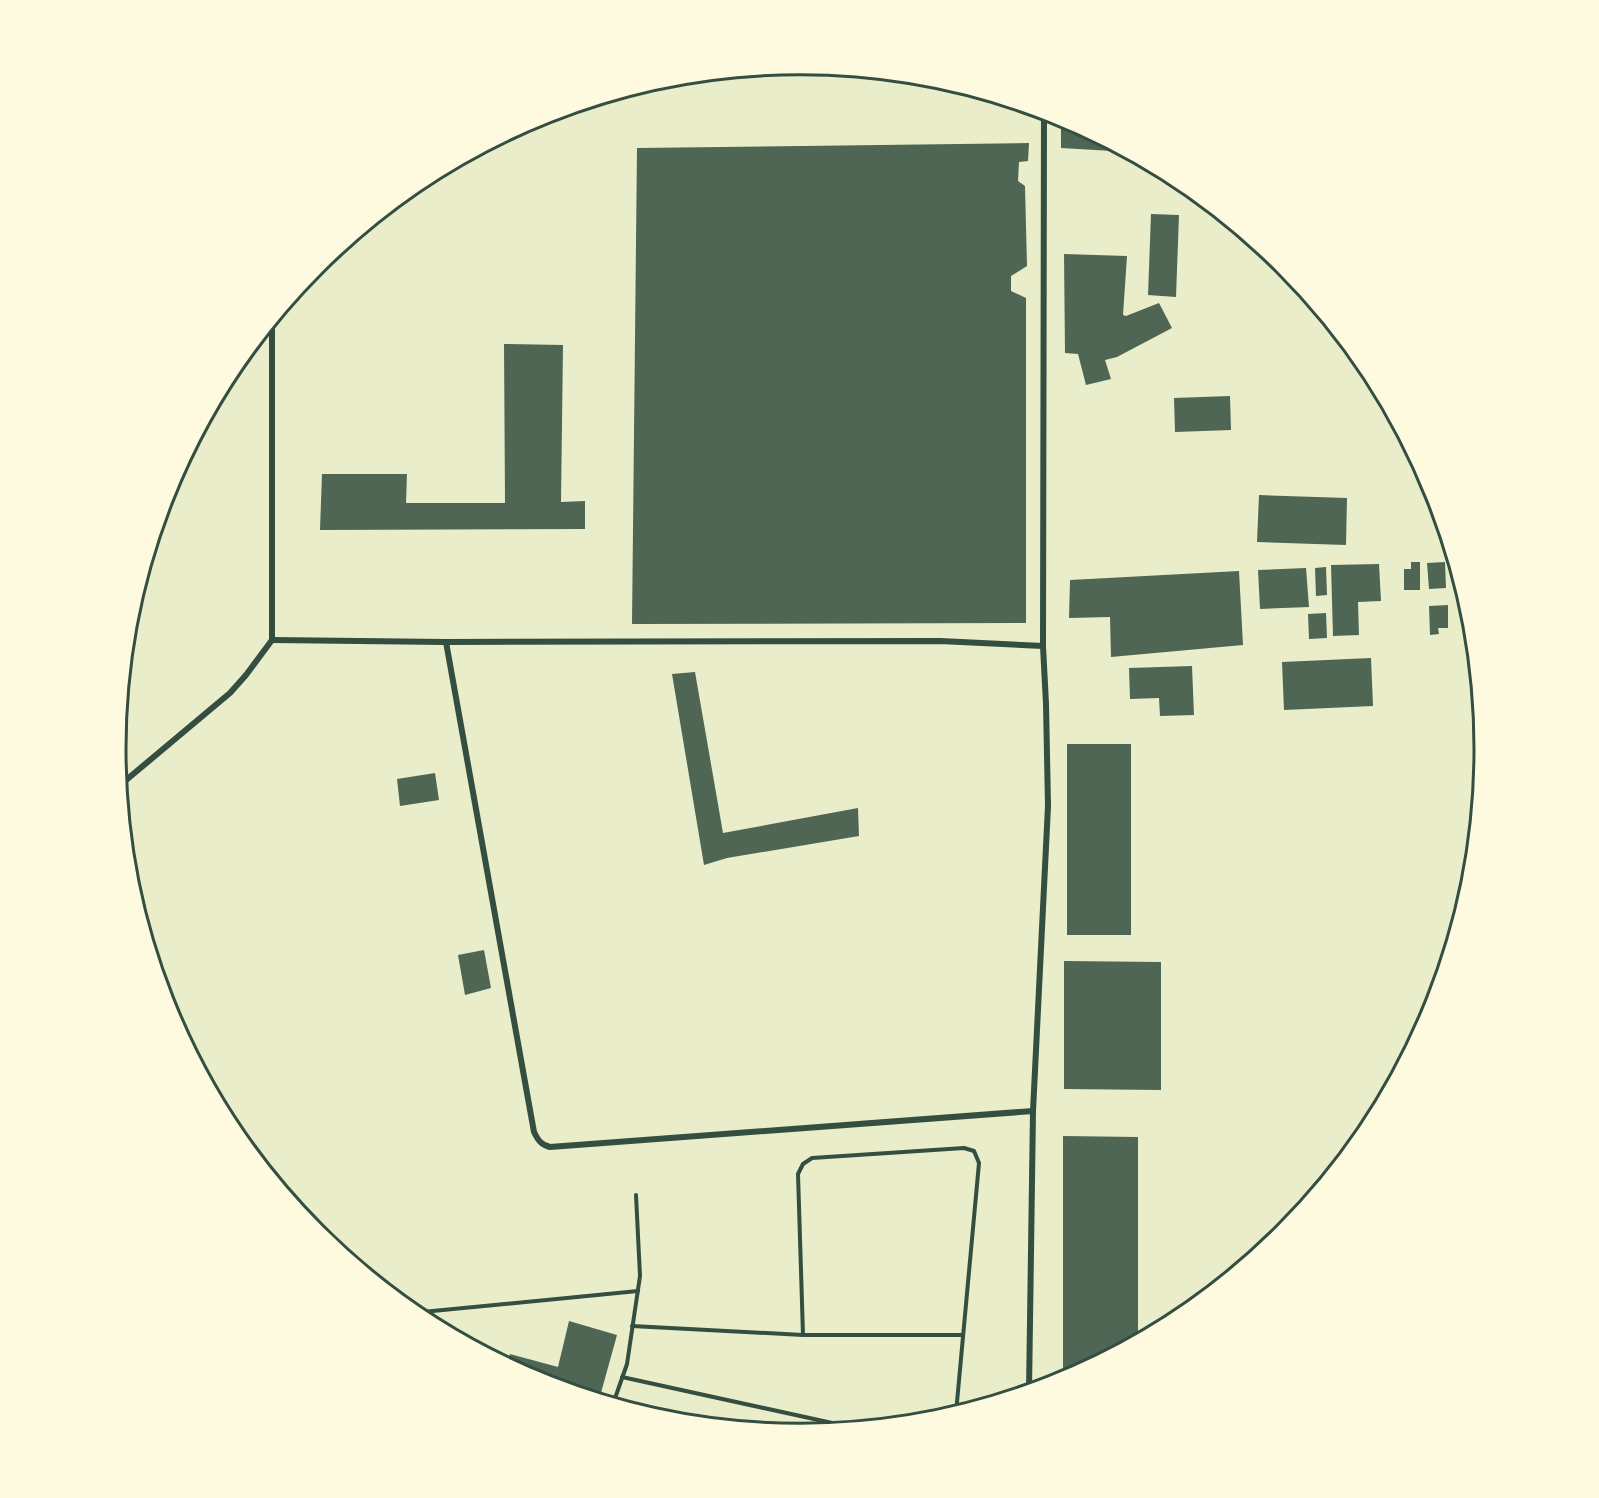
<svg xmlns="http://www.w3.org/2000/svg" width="1599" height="1498" viewBox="0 0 1599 1498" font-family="'Libre Baskerville',serif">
<rect width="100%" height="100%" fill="#e9edc9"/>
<g fill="#4f6655">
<polygon points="1061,117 1112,144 1112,151 1061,148"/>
<polygon points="1029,143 1028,161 1019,162 1018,181 1025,186 1027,266 1011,276 1011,291 1026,298 1026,623 632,624 637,148"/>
<polygon points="1151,214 1179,215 1176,297 1148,295"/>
<polygon points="1064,254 1127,256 1123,315 1126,316 1159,303 1172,328 1117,357 1105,360 1111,379 1086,385 1078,354 1065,353"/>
<polygon points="504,344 563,345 561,502 585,501 585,529 320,530 322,474 407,474 406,503 505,503"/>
<polygon points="1230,396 1231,430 1175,432 1174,398"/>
<polygon points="1259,495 1347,498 1346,545 1257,542"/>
<polygon points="1411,562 1420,562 1420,590 1404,590 1404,569 1411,569"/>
<polygon points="1445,562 1446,588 1429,589 1427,563"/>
<polygon points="1379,564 1381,601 1358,602 1359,635 1333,636 1331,565"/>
<polygon points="1326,567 1327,595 1316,596 1315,568"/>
<polygon points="1306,568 1309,607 1260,609 1258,570"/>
<polygon points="1239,571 1243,645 1111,657 1110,617 1069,618 1070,580"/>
<polygon points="1448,605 1448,628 1438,628 1439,634 1430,635 1429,606"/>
<polygon points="1326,613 1327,638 1309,639 1308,614"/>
<polygon points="1371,658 1373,706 1284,710 1282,662"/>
<polygon points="1192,666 1194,715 1160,716 1159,698 1130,699 1129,668"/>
<polygon points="695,672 723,833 858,808 859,836 727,858 704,865 672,674"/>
<rect x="1067" y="744" width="64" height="191"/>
<polygon points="435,773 439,800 400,806 397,779"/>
<polygon points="484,950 491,988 465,995 458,955"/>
<polygon points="1064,961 1161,962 1161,1090 1064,1089"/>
<polygon points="1063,1136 1138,1137 1138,1341 1063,1381"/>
<polygon points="569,1321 617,1335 599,1400 537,1381 507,1365 510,1354 558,1367"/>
</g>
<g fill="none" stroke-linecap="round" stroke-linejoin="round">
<g stroke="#344e41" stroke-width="4">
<polyline points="412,1313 638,1291"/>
<polyline points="632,1326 803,1335 963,1335"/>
<polyline points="803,1335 798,1174 803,1164 812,1158 964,1148 974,1151 979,1163 956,1413"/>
<polyline points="622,1377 855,1428"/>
<polyline points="613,1404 627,1364 640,1276 636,1195"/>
</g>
<g stroke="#344e41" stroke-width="6">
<polyline points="272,640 446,642 940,641 1043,646 1044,111"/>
<path d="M 446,642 L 534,1132 C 538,1140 541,1145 550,1147 L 1033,1111 L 1048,806 L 1046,704 L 1043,646"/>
<polyline points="119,786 230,693 246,675 272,640 272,318"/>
<polyline points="1029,1391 1033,1111"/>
</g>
</g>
<path d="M0 0H1599V1498H0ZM126 749a674 674 0 1 1 1348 0a674 674 0 1 1-1348 0Z" fill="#fefae0" fill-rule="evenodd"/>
<path fill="none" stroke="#344e41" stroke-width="3" d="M126 749a674 674 0 1 1 1348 0a674 674 0 1 1-1348 0Z"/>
</svg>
